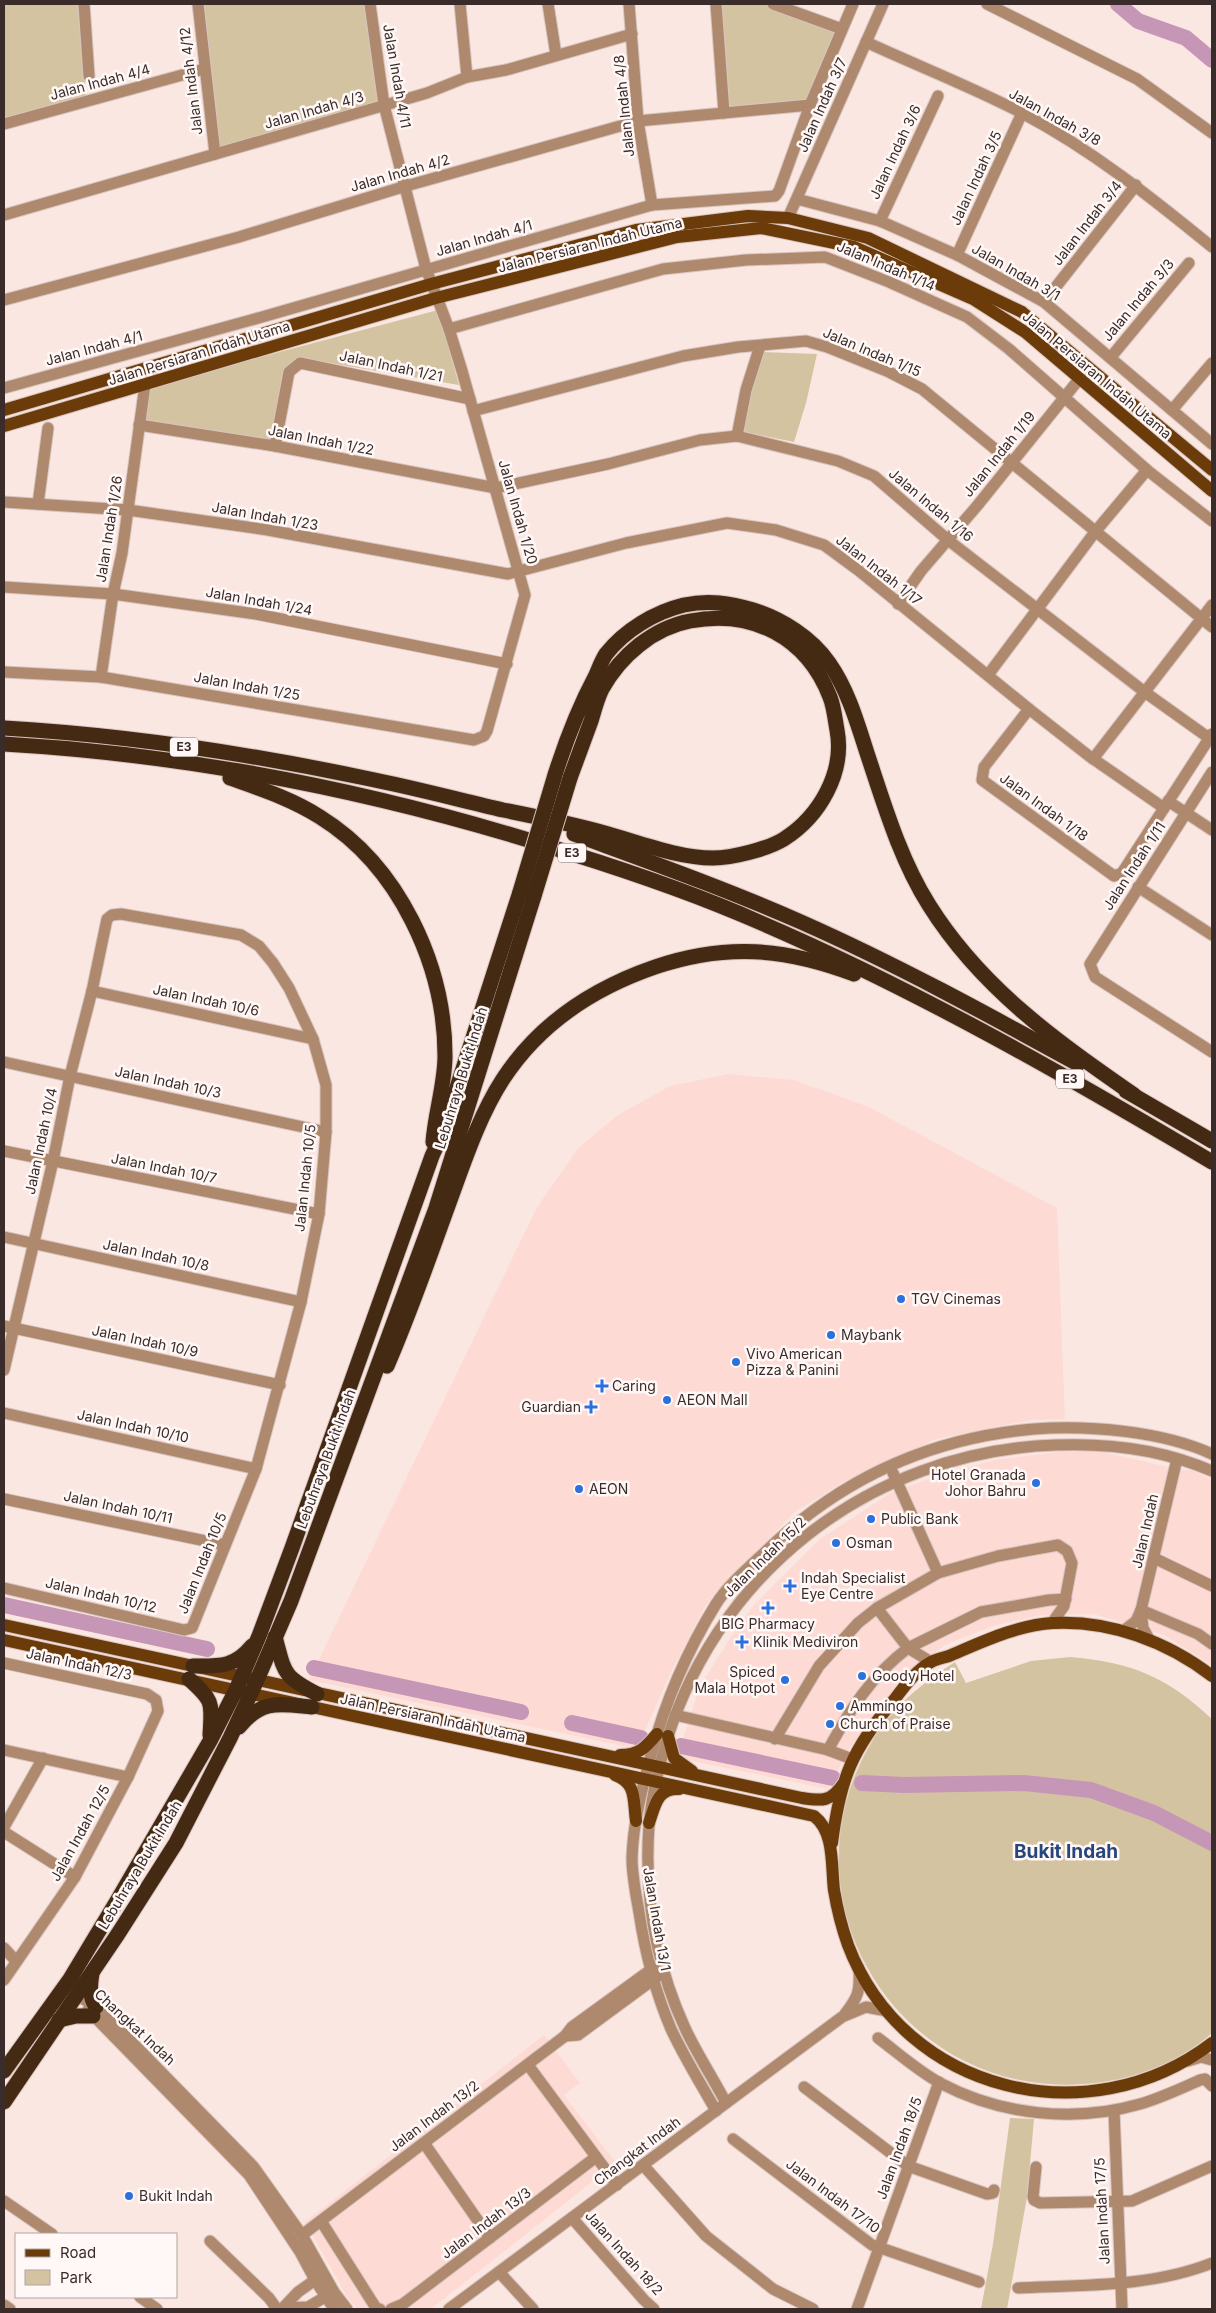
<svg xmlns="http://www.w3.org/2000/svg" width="1216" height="2313" viewBox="0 0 1216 2313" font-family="Inter,sans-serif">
<rect width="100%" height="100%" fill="#fbe7e2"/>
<g fill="#fddbd4">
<polygon points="728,1074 794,1080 869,1107 1057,1208 1065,1419 1031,1420 936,1439 843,1482 795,1512 715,1593 703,1610 671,1672 637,1749 309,1680 536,1209 578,1148 618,1115 670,1086"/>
<polygon points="1058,1452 1103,1452 1181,1470 1191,1470 1212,1480 1212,1665 1164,1635 1093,1614 1041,1615 993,1626 945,1645 905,1674 851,1746 828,1789 677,1758 700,1686 736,1629 754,1605 820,1539 892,1492 931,1478 994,1460"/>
<polygon points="544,2035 580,2083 564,2095 616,2163 431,2309 357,2309 346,2295 305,2222"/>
</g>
<g fill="#d4c3a1">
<polygon points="4,4 82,4 86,100 4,119"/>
<polygon points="202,4 367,4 381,103 220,147"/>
<polygon points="718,4 770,4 840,28 810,105 726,110"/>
<polygon points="438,310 459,385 306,359 296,361 272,442 142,421 147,387"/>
<polygon points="761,352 817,354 806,403 794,442 740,431"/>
<path d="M 1070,1657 C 1132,1662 1167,1677 1212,1719 L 1212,2033 C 1177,2064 1130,2081 1084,2084 C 901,2098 777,1902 871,1743 C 891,1708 922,1683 955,1662 L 966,1683 L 1031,1661 Z"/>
<polygon points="1010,2118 1034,2119 1027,2197 1007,2309 981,2309 993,2244"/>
</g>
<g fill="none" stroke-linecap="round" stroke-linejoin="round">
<g stroke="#c696b6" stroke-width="16">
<polyline points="1118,4 1138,21 1186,38 1212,60"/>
<polyline points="4,1605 207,1649"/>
<polyline points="314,1668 521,1712"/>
<polyline points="572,1723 641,1738"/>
<polyline points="681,1746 833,1778"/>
<polyline points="862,1783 904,1785 1024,1783 1091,1790 1154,1813 1212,1843"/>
</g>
<g stroke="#d8c5c1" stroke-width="13">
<g id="minor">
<polyline points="84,4 89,76"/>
<polyline points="198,4 215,154"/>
<polyline points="460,4 467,77"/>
<polyline points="548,4 556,55"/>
<polyline points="629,4 638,121 652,205"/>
<polyline points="716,4 724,113"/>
<polyline points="773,4 842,29"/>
<polyline points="987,4 1137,79 1212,133"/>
<path d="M 866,42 C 918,66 972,87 1022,113 C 1092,150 1152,198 1212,247"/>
<polyline points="4,124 204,69"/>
<polyline points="797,199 880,221 957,255 1044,302 1212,444"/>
<polyline points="4,215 427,93 467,77 506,70 632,34"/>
<polyline points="788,218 883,4"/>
<polyline points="880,221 938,96"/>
<polyline points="957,255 1022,113"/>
<polyline points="4,300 239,237 406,186 638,121 810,105"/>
<polyline points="1044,302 1136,185"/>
<polyline points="449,329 663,269 746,260 825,257 889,282 967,317 1009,349 1147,470 1212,521"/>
<polyline points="1111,357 1189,263"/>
<polyline points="4,388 262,317 652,205 775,196 779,191 810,105 853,4"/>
<polyline points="1172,410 1212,363"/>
<polyline points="473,411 683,356 738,347 806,341 827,347 889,372 922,389 1212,627"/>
<polyline points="139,425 275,446 496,488 608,464 700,440 737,436 838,461 874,476 948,540 1146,693 1209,738"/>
<polyline points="737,436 746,390 760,346"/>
<polyline points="275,446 289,372 300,363 470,399"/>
<polyline points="4,502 128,510 268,530 508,574 626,543 727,523 776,530 824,545 858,570 1029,709 1089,756 1164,808"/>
<polyline points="38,504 48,428"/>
<polyline points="4,587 113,594 256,614 507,664"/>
<polyline points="898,604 921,571 977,506 1080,378"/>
<polyline points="4,672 101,677 474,740 484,736 487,731 525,595 462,371 449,329 426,269 384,105 370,4"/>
<polyline points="988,675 1095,532 1147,470"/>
<polyline points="101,677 113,594 122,553 145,385"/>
<polyline points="1029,709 984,767 982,780 1114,876 1122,873 1212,734"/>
<polyline points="1093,759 1212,605"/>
<polyline points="1212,772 1090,964 1095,977 1212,1052"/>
<polyline points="1168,801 1212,830"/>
<polyline points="1138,887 1212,935"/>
<polyline points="92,991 313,1039"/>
<polyline points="4,1062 326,1132"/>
<polyline points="4,1151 319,1214"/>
<polyline points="4,1237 301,1302"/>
<polyline points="4,1326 280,1385"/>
<polyline points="4,1370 53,1161 70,1076 92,991 107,919 112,915 121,914 241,935 259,946 273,963 289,988 313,1039 326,1085 326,1132 319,1214 301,1302 256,1469 192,1628 184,1630 4,1588"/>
<polyline points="4,1413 256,1469"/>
<polyline points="893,1473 938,1573"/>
<polyline points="4,1499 225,1545"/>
<polyline points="1154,1558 1212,1586"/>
<polyline points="877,1608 908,1648 931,1662"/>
<polyline points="1141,1610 1198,1634 1212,1644"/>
<polyline points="1141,1610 1143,1628 1149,1639"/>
<polyline points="1123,1631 1136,1621 1141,1610 1177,1459"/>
<polyline points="4,1663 147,1694 156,1700 158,1711 128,1777 75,1877 4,1980"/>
<polyline points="675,1715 828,1750 852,1759"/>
<polyline points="775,1739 819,1666 858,1623 877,1608 938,1573 998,1556 1058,1545 1067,1551 1072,1563 1064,1606 1052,1623"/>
<polyline points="4,1750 128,1777"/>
<path d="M 828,1750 C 850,1710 870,1677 908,1648 L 981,1612 L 1049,1600 L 1066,1599"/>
<polyline points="4,1827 43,1758"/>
<polyline points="4,1832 75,1877"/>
<polyline points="4,1948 16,1961"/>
<polyline points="77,1995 96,2007 121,2031 253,2166 302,2235 334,2292 347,2309"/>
<polyline points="88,2010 249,2175 300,2252 315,2280 334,2309"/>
<path d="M 845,2014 C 859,1996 860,1991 859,1968"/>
<polyline points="565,2036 578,2035 658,1976"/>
<path d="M 878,2038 C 898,2053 918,2071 940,2083 C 1000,2115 1074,2123 1140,2104 C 1161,2098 1180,2089 1200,2080 L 1205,2079 L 1212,2086"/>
<polyline points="1188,2061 1201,2057 1212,2060"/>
<polyline points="528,2065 617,2185"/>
<polyline points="804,2087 908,2166 987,2194 993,2193 994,2190"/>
<path d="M 726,2103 C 713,2078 697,2054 685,2028 C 656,1965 644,1895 649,1825 C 651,1803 656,1779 662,1757 C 710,1576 869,1451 1056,1445 C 1108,1443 1164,1450 1212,1471"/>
<path d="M 716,2111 C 701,2084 684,2057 671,2029 C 655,1991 645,1953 639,1912 C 636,1895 632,1876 632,1858 C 633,1823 642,1789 651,1755 C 665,1702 687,1651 716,1604 C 728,1585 748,1568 765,1552 C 840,1479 929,1438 1034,1429 C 1088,1425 1162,1431 1212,1454"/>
<polyline points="1114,2111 1122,2309"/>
<polyline points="733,2139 872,2245 979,2282"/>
<polyline points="424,2143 490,2238"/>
<polyline points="643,2165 706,2236 773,2289 813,2309"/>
<polyline points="1036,2167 1033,2197 1034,2200 1040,2203 1132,2201 1212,2166"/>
<polyline points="4,2201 52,2234"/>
<polyline points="572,2218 644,2300 654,2309"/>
<polyline points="321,2221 376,2308 380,2309"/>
<polyline points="302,2235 565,2036 572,2027 656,1966"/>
<polyline points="210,2241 269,2298 277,2309"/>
<polyline points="499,2272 533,2309"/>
<path d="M 1018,2288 C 1082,2285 1152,2287 1212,2263"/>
<polyline points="140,2297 157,2309"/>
<polyline points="4,2305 10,2309"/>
<polyline points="284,2308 308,2307 325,2297"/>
<polyline points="282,2309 298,2292 315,2280"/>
<polyline points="391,2309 403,2304 596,2157"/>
<polyline points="449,2309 842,2017 866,2007 887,2011"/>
<polyline points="857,2309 939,2082"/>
</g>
</g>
<g stroke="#d8c5c1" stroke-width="14">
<g id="major">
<polyline points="4,410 431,284 636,230 748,216 788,218 868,238 1022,312 1212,470"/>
<polyline points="4,426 436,298 677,237 761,228 854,247 973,299 1025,332 1212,491"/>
<path d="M 4,1625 L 802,1798 C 822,1801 831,1802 843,1784"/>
<path d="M 4,1640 L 814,1816 C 835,1832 831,1866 834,1890 C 837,1908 842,1928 848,1945 C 904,2093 1089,2137 1212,2043"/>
<polyline points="668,1736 674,1758 692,1771"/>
<path d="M 620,1755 C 639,1755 645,1748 657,1734"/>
<path d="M 615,1775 C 637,1783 633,1800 636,1821"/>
<path d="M 649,1823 C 655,1806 657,1788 679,1789"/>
<path d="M 832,1843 C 840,1779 852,1749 894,1700 C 904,1687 916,1670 931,1662 C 936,1659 943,1658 949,1656 C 982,1642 1017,1625 1053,1623 C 1110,1620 1168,1642 1212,1676"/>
</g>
</g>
<g stroke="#d8c5c1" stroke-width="17">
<g id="highway">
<path d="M 4,728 C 124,735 246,753 365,778 C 411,787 456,799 503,810 C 538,817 573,824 608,834 C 640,843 679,858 713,858 C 732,858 768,849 784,839 C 820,816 845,772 837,730 C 835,719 834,707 830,697 C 807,637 752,609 690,621 C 653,628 620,656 602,689 C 597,699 594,711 591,721 C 584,740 577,759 570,778"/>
<path d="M 4,744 C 196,755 387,794 570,853 C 634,873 698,895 759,922 C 917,990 1065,1075 1212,1162"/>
<path d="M 555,775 C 566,740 579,707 596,675 C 599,668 602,660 606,654 C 625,630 655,612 684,605 C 709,600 729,603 753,610 C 782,619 812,638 829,663 C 848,690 857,722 867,753 C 884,804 900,859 929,905 C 981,988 1055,1040 1134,1095"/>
<path d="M 230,778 C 261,789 292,799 320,817 C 399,866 445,965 445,1056 C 445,1084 435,1114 433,1142"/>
<path d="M 574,834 C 650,862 726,889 801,922 C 896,964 987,1014 1078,1064"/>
<polyline points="1126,1091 1212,1141"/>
<path d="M 387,1366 C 410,1313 429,1258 449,1203 C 464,1162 479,1116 503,1079 C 539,1024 594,988 655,967 C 726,943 785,948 854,974"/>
<path d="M 275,1637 C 285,1673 282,1676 317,1694"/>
<path d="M 193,1666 C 219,1666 234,1668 252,1646"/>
<path d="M 189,1679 C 214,1701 212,1703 210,1735"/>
<path d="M 239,1727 C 262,1699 279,1704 312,1707"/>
<path d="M 92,1973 C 90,1986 89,1996 96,2007"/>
<polyline points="59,2020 76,2016 93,2016"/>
<polyline points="4,2071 70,1979 117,1901 210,1741 236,1690 259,1636 292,1548 432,1156 442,1134 520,892"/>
<polyline points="4,2102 118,1934 176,1843 230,1738 257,1680 291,1601 436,1208 534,896"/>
</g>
</g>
<use href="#minor" stroke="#ae896d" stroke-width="11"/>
<use href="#major" stroke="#6c3b0a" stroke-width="12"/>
<use href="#highway" stroke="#442913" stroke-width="15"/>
<g stroke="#d8c5c1" stroke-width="17" stroke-linecap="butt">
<g id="highway-bridge">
<polyline points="520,892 555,775"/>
<polyline points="534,896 570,778"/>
</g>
</g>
<use href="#highway-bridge" stroke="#442913" stroke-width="15"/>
</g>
<g fill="#2b70dc" stroke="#fff8f6" stroke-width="2">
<circle cx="901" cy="1299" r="5"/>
<circle cx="831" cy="1335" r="5"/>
<circle cx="736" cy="1362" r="5"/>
<path d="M599.5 1378.5h5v5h5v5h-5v5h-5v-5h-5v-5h5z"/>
<circle cx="667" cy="1400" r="5"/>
<path d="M588.5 1399.5h5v5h5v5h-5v5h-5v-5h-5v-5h5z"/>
<circle cx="1036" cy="1483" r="5"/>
<circle cx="579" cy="1489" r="5"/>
<circle cx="871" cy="1519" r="5"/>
<circle cx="836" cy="1543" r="5"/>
<path d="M787.5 1578.5h5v5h5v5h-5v5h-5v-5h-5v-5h5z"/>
<path d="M765.5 1600.5h5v5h5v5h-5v5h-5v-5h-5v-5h5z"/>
<path d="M739.5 1634.5h5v5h5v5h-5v5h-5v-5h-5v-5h5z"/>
<circle cx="862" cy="1676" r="5"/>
<circle cx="785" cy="1680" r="5"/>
<circle cx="840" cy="1706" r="5"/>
<circle cx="830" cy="1724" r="5"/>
<circle cx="129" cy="2196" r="5"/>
</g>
<g text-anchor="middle" stroke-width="5" stroke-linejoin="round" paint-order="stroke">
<g fill="#fff8f6" stroke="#746967" stroke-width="1">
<rect x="170" y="737.5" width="28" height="19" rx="4"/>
<rect x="558" y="843.5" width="28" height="19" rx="4"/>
<rect x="1056" y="1069.5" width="28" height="19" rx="4"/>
</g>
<g font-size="12" font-weight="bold" fill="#392c2a">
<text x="184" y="751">E3</text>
<text x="572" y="857">E3</text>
<text x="1070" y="1083">E3</text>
</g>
<g font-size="14" fill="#392c2a" stroke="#fff8f6">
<text transform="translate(397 76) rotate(80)" y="5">Jalan Indah 4/11</text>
<text transform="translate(191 81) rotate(-97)" y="5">Jalan Indah 4/12</text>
<text transform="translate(100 82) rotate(-15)" y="5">Jalan Indah 4/4</text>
<text transform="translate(822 105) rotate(-66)" y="5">Jalan Indah 3/7</text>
<text transform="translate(624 106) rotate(-96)" y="5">Jalan Indah 4/8</text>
<text transform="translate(314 110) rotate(-16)" y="5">Jalan Indah 4/3</text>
<text transform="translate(1055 117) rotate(29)" y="5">Jalan Indah 3/8</text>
<text transform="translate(895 152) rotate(-65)" y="5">Jalan Indah 3/6</text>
<text transform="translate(400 173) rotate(-16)" y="5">Jalan Indah 4/2</text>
<text transform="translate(976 178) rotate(-65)" y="5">Jalan Indah 3/5</text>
<text transform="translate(1087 223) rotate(-52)" y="5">Jalan Indah 3/4</text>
<text transform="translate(484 238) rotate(-16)" y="5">Jalan Indah 4/1</text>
<text transform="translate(590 245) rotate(-14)" y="5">Jalan Persiaran Indah Utama</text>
<text transform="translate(886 266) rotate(23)" y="5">Jalan Indah 1/14</text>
<text transform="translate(1016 272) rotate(30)" y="5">Jalan Indah 3/1</text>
<text transform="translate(1138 300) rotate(-50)" y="5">Jalan Indah 3/3</text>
<text transform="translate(94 348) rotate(-15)" y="5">Jalan Indah 4/1</text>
<text transform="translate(872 352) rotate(23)" y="5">Jalan Indah 1/15</text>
<text transform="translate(199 353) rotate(-17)" y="5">Jalan Persiaran Indah Utama</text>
<text transform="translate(391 366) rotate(12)" y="5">Jalan Indah 1/21</text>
<text transform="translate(1097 375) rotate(40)" y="5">Jalan Persiaran Indah Utama</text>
<text transform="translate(321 440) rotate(11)" y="5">Jalan Indah 1/22</text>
<text transform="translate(999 454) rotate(-51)" y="5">Jalan Indah 1/19</text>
<text transform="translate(931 505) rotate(40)" y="5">Jalan Indah 1/16</text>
<text transform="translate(518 512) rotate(74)" y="5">Jalan Indah 1/20</text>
<text transform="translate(265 516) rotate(10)" y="5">Jalan Indah 1/23</text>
<text transform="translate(109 529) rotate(-81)" y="5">Jalan Indah 1/26</text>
<text transform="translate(879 570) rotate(38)" y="5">Jalan Indah 1/17</text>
<text transform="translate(259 601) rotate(10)" y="5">Jalan Indah 1/24</text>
<text transform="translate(247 686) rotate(10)" y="5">Jalan Indah 1/25</text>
<text transform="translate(1044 807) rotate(36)" y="5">Jalan Indah 1/18</text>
<text transform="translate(1134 866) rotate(-57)" y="5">Jalan Indah 1/11</text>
<text transform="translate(206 1000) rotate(12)" y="5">Jalan Indah 10/6</text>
<text transform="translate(461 1078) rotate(-73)" y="5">Lebuhraya Bukit Indah</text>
<text transform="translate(168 1082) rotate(12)" y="5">Jalan Indah 10/3</text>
<text transform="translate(41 1141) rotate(-78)" y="5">Jalan Indah 10/4</text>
<text transform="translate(164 1168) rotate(11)" y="5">Jalan Indah 10/7</text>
<text transform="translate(305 1178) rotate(-84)" y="5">Jalan Indah 10/5</text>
<text transform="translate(156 1255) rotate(12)" y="5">Jalan Indah 10/8</text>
<text transform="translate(145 1341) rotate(12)" y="5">Jalan Indah 10/9</text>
<text transform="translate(133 1426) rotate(12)" y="5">Jalan Indah 10/10</text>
<text transform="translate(326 1459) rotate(-70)" y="5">Lebuhraya Bukit Indah</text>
<text transform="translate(118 1507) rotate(12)" y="5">Jalan Indah 10/11</text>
<text transform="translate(1145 1531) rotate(-77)" y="5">Jalan Indah</text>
<text transform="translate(765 1557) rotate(-44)" y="5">Jalan Indah 15/2</text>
<text transform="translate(202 1563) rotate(-68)" y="5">Jalan Indah 10/5</text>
<text transform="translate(101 1595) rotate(13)" y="5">Jalan Indah 10/12</text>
<text transform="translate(79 1664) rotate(12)" y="5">Jalan Indah 12/3</text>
<text transform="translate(433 1718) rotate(12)" y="5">Jalan Persiaran Indah Utama</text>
<text transform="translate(80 1833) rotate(-61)" y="5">Jalan Indah 12/5</text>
<text transform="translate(140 1865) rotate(-59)" y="5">Lebuhraya Bukit Indah</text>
<text transform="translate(657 1919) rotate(80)" y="5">Jalan Indah 13/1</text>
<text transform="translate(135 2027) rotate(43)" y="5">Changkat Indah</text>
<text transform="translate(434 2116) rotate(-37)" y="5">Jalan Indah 13/2</text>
<text transform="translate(899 2148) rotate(-70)" y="5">Jalan Indah 18/5</text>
<text transform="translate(637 2151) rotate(-37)" y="5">Changkat Indah</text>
<text transform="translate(833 2196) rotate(37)" y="5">Jalan Indah 17/10</text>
<text transform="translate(1102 2211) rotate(-93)" y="5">Jalan Indah 17/5</text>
<text transform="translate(486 2223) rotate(-37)" y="5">Jalan Indah 13/3</text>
<text transform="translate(624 2253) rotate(48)" y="5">Jalan Indah 18/2</text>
</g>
<g font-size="14" fill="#392c2a" stroke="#fff8f6" text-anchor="start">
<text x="911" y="1304">TGV Cinemas</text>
<text x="841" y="1340">Maybank</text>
<text x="746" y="1359">Vivo American<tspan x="746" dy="16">Pizza &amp; Panini</tspan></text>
<text x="612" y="1391">Caring</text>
<text x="677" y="1405">AEON Mall</text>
<text x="581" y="1412" text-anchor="end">Guardian</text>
<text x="1026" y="1480" text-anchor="end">Hotel Granada<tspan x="1026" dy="16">Johor Bahru</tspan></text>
<text x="589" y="1494">AEON</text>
<text x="881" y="1524">Public Bank</text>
<text x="846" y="1548">Osman</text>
<text x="801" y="1583">Indah Specialist<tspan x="801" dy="16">Eye Centre</tspan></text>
<text x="768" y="1629" text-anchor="middle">BIG Pharmacy</text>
<text x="753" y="1647">Klinik Mediviron</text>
<text x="775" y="1677" text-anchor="end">Spiced<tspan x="775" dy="16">Mala Hotpot</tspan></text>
<text x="872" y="1681">Goody Hotel</text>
<text x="850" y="1711">Ammingo</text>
<text x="840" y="1729">Church of Praise</text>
<text x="139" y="2201">Bukit Indah</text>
</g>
<g font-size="19" font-weight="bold" fill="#25477d" stroke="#fff8f6">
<text x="1066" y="1858">Bukit Indah</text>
</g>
</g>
<rect width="1216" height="2313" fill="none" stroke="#392c2a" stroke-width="10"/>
<rect x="15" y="2233" width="162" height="65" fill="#fff8f6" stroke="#b0a6a4"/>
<rect x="25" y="2249" width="25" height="8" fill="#6c3b0a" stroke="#b0a6a4"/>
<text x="60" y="2258" font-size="15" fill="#392c2a">Road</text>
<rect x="25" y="2270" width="25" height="15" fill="#d4c3a1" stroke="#b0a6a4"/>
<text x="60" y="2283" font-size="15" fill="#392c2a">Park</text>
</svg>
